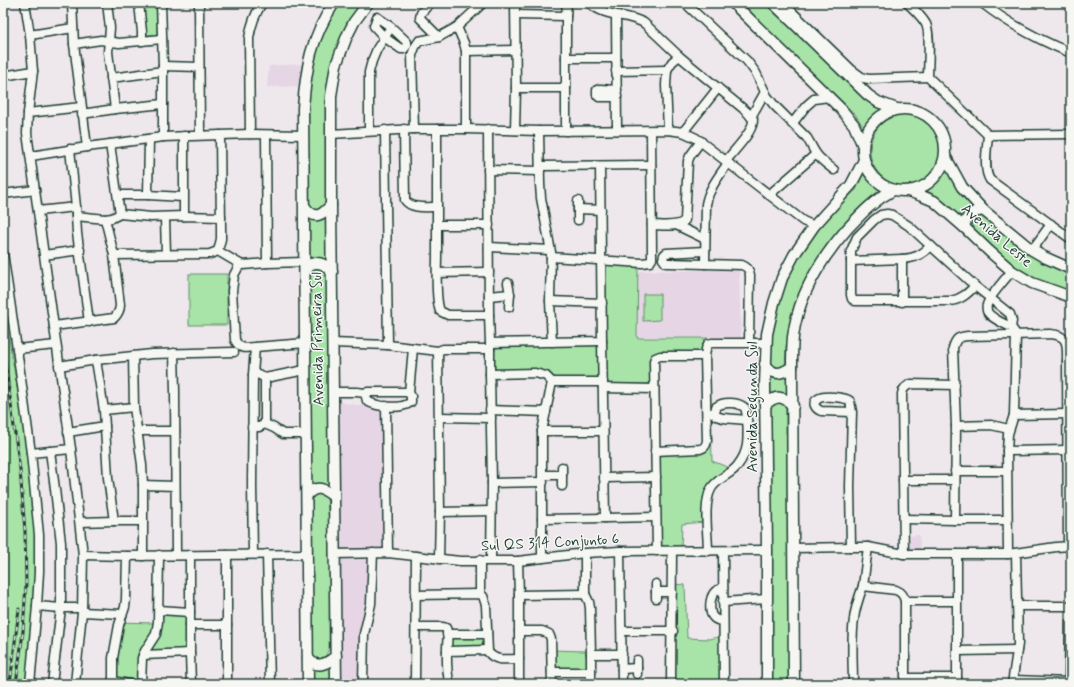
<svg xmlns="http://www.w3.org/2000/svg" width="1074" height="687" viewBox="0 0 1074 687" font-family="Mynerve,sans-serif">
<rect width="100%" height="100%" fill="#eee7ec"/>
<filter id="ink" filterUnits="userSpaceOnUse"><feTurbulence type="fractalNoise" baseFrequency=".025" numOctaves="2"/><feDisplacementMap in="SourceGraphic" scale="8" xChannelSelector="R" yChannelSelector="G"/><feConvolveMatrix kernelMatrix="1 2 1 2 8 2 1 2 1" color-interpolation-filters="sRGB"/></filter>
<g filter="url(#ink)">
<g fill="#e5d5e5">
<polygon points="304,64 299,86 267,87 269,66"/>
<polygon points="739,270 741,337 638,337 638,271"/>
<polygon points="338,402 382,409 385,551 338,550"/>
<polygon points="919,535 920,549 909,550 911,536"/>
<polygon points="339,559 371,560 364,684 339,684"/>
</g>
<g fill="#a8e3a8" stroke="#64906e">
<polygon points="141,3 158,3 157,35 145,35"/>
<polygon points="338,3 362,3 355,12 344,33 334,60 328,206 316,213 308,204 305,132 309,82 319,44 330,17"/>
<path d="M 743,3 L 766,3 C 782,18 799,32 814,47 C 837,70 855,97 884,112 L 873,120 L 865,132 L 862,125 L 855,114 L 798,63 Z"/>
<circle cx="906" cy="150" r="36"/>
<path d="M 946,168 L 965,199 L 976,207 L 961,221 C 950,207 942,199 925,190 L 936,184 Z"/>
<polygon points="863,174 873,185 884,194 866,202 851,218 807,282 793,310 790,340 786,345 785,370 770,368 768,340 783,283 809,237 834,210 856,190"/>
<polygon points="307,214 329,214 330,267 308,262"/>
<polygon points="976,215 983,217 1035,256 1071,275 1071,291 1070,292 1025,276 982,240 970,223"/>
<polygon points="600,259 638,262 637,338 708,338 705,355 652,357 650,384 603,384"/>
<polygon points="313,265 327,270 331,491 311,486 305,370 310,269"/>
<rect x="189" y="274" width="38" height="51"/>
<polygon points="643,294 660,294 660,320 643,321"/>
<polygon points="3,304 42,534 31,684 3,684"/>
<polygon points="601,342 600,380 549,378 538,369 491,370 491,345"/>
<path d="M 767,372 L 789,372 L 789,398 C 780,392 775,390 767,398 Z"/>
<polygon points="783,401 786,408 786,434 788,436 790,684 769,684 769,409 771,402"/>
<path d="M 709,416 L 711,416 L 712,461 L 730,468 C 704,481 705,495 705,522 L 682,524 L 681,549 L 659,548 L 658,453 L 708,450 Z"/>
<polygon points="314,492 319,493 327,497 330,533 329,649 324,659 320,661 315,659 312,656 311,497"/>
<polygon points="674,584 685,585 687,638 709,639 718,637 720,638 721,684 674,684"/>
<polygon points="158,611 187,612 187,652 140,652 138,683 110,677 117,622 156,623"/>
<polygon points="448,634 486,635 486,649 447,650"/>
<polygon points="550,650 586,651 587,669 549,669"/>
<polygon points="332,664 332,684 311,684 311,665"/>
</g>
<g fill="none" stroke-linecap="round" stroke-linejoin="round">
<g stroke="#1f3d34" stroke-width="11">
<g id="minor">
<polyline points="25,3 30,35 33,71 28,113 27,133 71,449 83,555 82,612 75,684"/>
<polyline points="72,3 74,44 87,147"/>
<polyline points="139,3 142,32 142,41"/>
<polyline points="161,3 163,66 163,137"/>
<polyline points="199,3 200,135"/>
<polyline points="430,3 421,13 420,18 439,37"/>
<polyline points="515,3 516,88 515,130"/>
<path d="M 589,3 C 607,18 626,13 644,23 L 679,56 L 746,111 L 753,119 C 754,132 734,150 726,161"/>
<path d="M 685,3 L 747,61 L 756,73 L 767,96 L 774,105 L 807,138 C 811,144 813,150 817,155 C 822,161 828,165 834,170"/>
<polyline points="783,3 852,70 863,78 869,79 928,77"/>
<path d="M 907,3 C 914,9 921,16 926,24 C 931,35 928,65 928,77 L 988,135 L 1071,134"/>
<path d="M 982,3 C 1009,24 1039,40 1071,53"/>
<polyline points="516,15 566,16"/>
<polyline points="616,16 617,130"/>
<polyline points="457,27 464,43 466,51 466,129"/>
<polyline points="30,35 73,28"/>
<polyline points="74,44 94,41 101,40 119,43 162,39"/>
<polyline points="466,51 516,50"/>
<polyline points="566,58 616,58"/>
<polyline points="163,66 199,67"/>
<polyline points="616,71 667,70"/>
<polyline points="3,76 33,71"/>
<polyline points="111,78 163,71"/>
<polyline points="516,88 566,88"/>
<polyline points="617,90 600,89 597,90 597,95 599,97 617,97"/>
<polyline points="115,109 163,104"/>
<polyline points="28,113 81,107"/>
<polyline points="82,114 115,109 108,52 110,28 107,3"/>
<polyline points="751,117 765,92"/>
<polyline points="792,124 806,106 814,99 829,97"/>
<path d="M 404,129 L 405,200 C 411,209 427,207 437,207"/>
<polyline points="414,129 412,55 415,47 419,41 439,37 457,27 483,3"/>
<path d="M 437,129 C 437,171 437,213 437,255 C 437,269 435,299 440,311 L 448,315 L 489,315 L 488,129"/>
<polyline points="385,130 388,345"/>
<polyline points="668,130 666,85 667,70 672,62 679,56"/>
<polyline points="369,131 369,72 372,61 377,49 391,27 407,42 407,45 404,49 401,49 384,37 374,26 377,17 391,27"/>
<polyline points="539,131 540,184 541,198 551,252 550,301 552,342"/>
<polyline points="566,131 566,16 567,3"/>
<polyline points="683,132 718,88"/>
<path d="M 250,134 L 249,38 C 251,25 255,14 262,3"/>
<polyline points="331,134 414,129 466,129 539,131 668,130 683,132 696,138 803,221 814,226"/>
<polyline points="266,135 267,263"/>
<path d="M 988,135 C 987,148 983,170 990,180 L 1071,239"/>
<polyline points="110,144 120,214 151,217 184,216 221,217"/>
<polyline points="70,149 76,207 76,216 105,219"/>
<polyline points="31,156 87,147 163,137 250,134 303,135"/>
<path d="M 728,163 C 719,176 709,188 706,204 L 705,264 L 742,265 C 747,267 749,269 750,275 L 749,343"/>
<polyline points="540,166 651,165"/>
<polyline points="488,170 540,171"/>
<polyline points="3,194 35,190"/>
<polyline points="118,195 148,195 183,197"/>
<polyline points="148,195 149,139"/>
<polyline points="769,195 816,154"/>
<polyline points="578,201 578,220"/>
<polyline points="578,209 601,210"/>
<polyline points="38,211 76,207"/>
<polyline points="76,216 77,233 89,322"/>
<polyline points="184,216 184,136"/>
<polyline points="165,218 166,254"/>
<polyline points="437,225 489,225"/>
<path d="M 652,225 C 662,225 679,228 685,220 L 688,161 L 690,156 L 701,141"/>
<polyline points="676,225 705,239"/>
<polyline points="489,247 550,250"/>
<polyline points="1032,250 1051,224"/>
<polyline points="218,251 240,264 243,265 267,263 305,262"/>
<polyline points="3,253 17,349 31,453 39,535 39,572 37,606"/>
<polyline points="44,255 80,250"/>
<polyline points="114,255 105,219 112,218 120,214"/>
<polyline points="551,257 642,263 650,262 652,259 652,254 651,131"/>
<path d="M 902,259 C 916,258 921,255 931,246"/>
<polyline points="851,261 902,259 902,302"/>
<path d="M 240,264 L 234,275 L 232,291 L 235,340 C 240,350 246,348 255,347 L 253,375 L 252,485 L 253,554"/>
<polyline points="705,264 669,263 666,263 663,259 664,255 666,253 705,251"/>
<polyline points="437,273 489,272"/>
<polyline points="508,283 510,294 509,307"/>
<path d="M 975,286 C 968,293 962,299 951,301 L 855,301 L 852,299 L 851,295 L 851,251 L 857,237 L 874,220 L 881,215 L 887,214 L 892,215 L 909,226 L 975,286 L 1010,314 L 1012,321 L 1011,327 L 1016,334 L 1014,415 L 1008,434 L 1007,451 L 1008,554"/>
<polyline points="489,296 510,294"/>
<polyline points="550,301 602,303"/>
<polyline points="489,315 490,343 602,341 600,166"/>
<path d="M 54,326 L 114,318 C 118,314 120,311 120,305 L 114,255 L 210,254 L 218,251 L 221,239 L 221,227 L 220,135"/>
<path d="M 1011,327 C 1005,324 990,318 987,311 C 987,309 986,306 987,305 C 989,297 1006,278 1012,271"/>
<polyline points="602,341 605,518 656,517"/>
<polyline points="332,343 388,345 438,351"/>
<polyline points="490,344 490,374 535,373 546,376 552,382"/>
<polyline points="255,347 306,343"/>
<polyline points="17,349 56,345"/>
<polyline points="174,353 175,391 176,555"/>
<polyline points="133,356 134,407 142,465 143,485 143,556"/>
<polyline points="96,360 104,410 108,478 114,521 143,521"/>
<polyline points="1067,361 1068,547"/>
<polyline points="59,366 96,360 152,354 234,352"/>
<polyline points="490,374 492,483 491,560"/>
<polyline points="265,378 305,370"/>
<polyline points="603,388 654,389"/>
<path d="M 333,392 L 357,392 L 365,393 L 367,392 L 406,392 L 409,393 L 411,396 L 411,402 C 401,410 377,407 367,401 L 365,393"/>
<polyline points="409,393 413,348"/>
<polyline points="386,406 388,553"/>
<polyline points="104,410 134,407"/>
<polyline points="490,410 546,412"/>
<polyline points="710,413 715,413 716,416 723,418 747,420"/>
<polyline points="1014,415 1067,414"/>
<polyline points="439,417 491,418"/>
<polyline points="265,424 274,428 283,434 306,434"/>
<polyline points="956,426 991,425 1009,429"/>
<polyline points="252,427 259,427 265,424 265,378 258,374 253,375"/>
<polyline points="137,431 175,431"/>
<polyline points="542,431 603,431"/>
<polyline points="68,432 105,426"/>
<path d="M 655,451 L 700,449 C 705,448 706,445 707,441 L 705,356 L 706,349 L 708,344 L 712,343 L 767,343"/>
<polyline points="1007,451 1067,450"/>
<polyline points="31,453 71,449"/>
<polyline points="955,471 1006,471"/>
<polyline points="543,475 562,475"/>
<polyline points="604,478 656,477"/>
<polyline points="903,480 955,480"/>
<polyline points="492,483 543,482"/>
<polyline points="143,485 175,486"/>
<polyline points="562,486 562,467"/>
<polyline points="440,512 491,511"/>
<polyline points="542,519 605,518"/>
<polyline points="904,519 955,520"/>
<path d="M 1007,520 L 955,520 L 956,426 L 953,348 C 956,338 958,337 968,336 L 1050,334 C 1069,335 1067,345 1067,361 L 1071,361"/>
<polyline points="80,522 114,521"/>
<path d="M 851,547 L 850,486 L 852,412 L 850,401 C 845,397 823,395 818,399 C 811,403 816,409 821,411 L 852,412"/>
<path d="M 868,547 L 863,586 L 896,590 C 901,592 904,595 905,601 L 905,684"/>
<polyline points="794,548 851,547 868,547 904,554 1008,554 1056,547 1071,546"/>
<polyline points="620,551 622,684"/>
<polyline points="657,551 654,361 655,358 660,356 705,356"/>
<path d="M 708,551 C 708,534 703,504 711,489 C 717,478 731,475 738,465 C 742,460 746,451 747,445 C 748,437 748,415 745,408 C 739,402 723,401 716,407 L 715,413"/>
<polyline points="723,551 724,684"/>
<polyline points="585,553 585,594"/>
<polyline points="267,554 270,684"/>
<polyline points="334,554 388,553 460,561 518,561 585,553 620,551 767,550"/>
<path d="M 904,554 L 902,394 C 903,388 906,386 911,384 L 955,385"/>
<polyline points="957,554 957,684"/>
<polyline points="83,555 127,556 307,554"/>
<polyline points="190,555 190,653 191,684"/>
<polyline points="227,555 227,684"/>
<polyline points="542,558 542,431 552,382 603,382"/>
<polyline points="439,559 440,512 438,351 443,349 490,349"/>
<polyline points="480,560 480,594"/>
<polyline points="518,561 519,595 519,684"/>
<polyline points="656,584 656,598"/>
<path d="M 723,588 C 720,589 716,590 714,593 C 710,598 708,613 714,618 C 716,620 721,621 723,622"/>
<polyline points="656,592 672,592"/>
<path d="M 415,595 L 480,594 L 483,596 L 486,605 L 488,652 C 496,662 506,659 519,659"/>
<polyline points="519,595 585,594 589,602 590,608 591,654 591,684"/>
<polyline points="905,601 956,601"/>
<polyline points="723,602 767,599"/>
<polyline points="1018,606 1070,606 1069,684"/>
<polyline points="159,610 190,612"/>
<polyline points="82,612 122,614"/>
<polyline points="190,625 227,625"/>
<path d="M 416,627 L 443,627 L 446,628 C 449,634 447,641 447,648 C 447,659 446,673 450,684"/>
<polyline points="519,631 542,631 549,634 551,639 552,684"/>
<polyline points="622,631 673,631"/>
<polyline points="447,634 487,634"/>
<polyline points="447,651 487,650"/>
<polyline points="957,651 1017,650"/>
<polyline points="591,654 622,654"/>
<polyline points="143,655 190,653"/>
<polyline points="637,660 637,674"/>
<polyline points="622,669 637,668"/>
<polyline points="552,672 591,672"/>
<polyline points="905,678 957,678"/>
<polyline points="1013,680 1069,682"/>
<polyline points="112,681 129,684"/>
<polyline points="30,684 37,606 61,608 61,543 55,489 50,451"/>
<polyline points="52,684 61,608 82,608"/>
<polyline points="113,684 113,658 119,625 125,607 126,599 127,556"/>
<polyline points="141,684 142,658 145,651 156,634 158,622 159,555"/>
<polyline points="363,684 364,634 371,604 373,553"/>
<polyline points="415,684 416,556"/>
<polyline points="671,684 672,551"/>
<path d="M 853,684 C 853,663 851,640 854,619 C 855,608 859,597 863,586"/>
<polyline points="1012,684 1018,644 1016,554"/>
</g>
</g>
<g stroke="#1f3d34" stroke-width="13">
<g id="major">
<polyline points="733,3 841,109 854,125 863,146"/>
<polyline points="773,3 868,95 878,102 897,109"/>
<circle cx="904" cy="150" r="41"/>
<polyline points="945,156 962,187 983,210 1032,250 1044,257 1071,269"/>
<polyline points="908,191 922,196 934,201 964,227 989,251 1012,271 1032,283 1071,297"/>
<path d="M 305,207 C 315,221 322,215 331,205"/>
<path d="M 964,227 C 967,215 971,212 983,210"/>
<path d="M 305,272 L 311,264 C 321,261 325,265 332,272"/>
<path d="M 765,364 C 774,377 781,374 792,367"/>
<path d="M 765,405 C 776,395 783,395 793,406"/>
<path d="M 307,495 C 316,484 325,489 334,497"/>
<path d="M 308,658 C 316,670 328,663 336,656"/>
<path d="M 308,684 L 303,108 C 306,67 311,38 334,3"/>
<polyline points="336,684 331,205 331,96 336,65 347,36 354,22 368,3"/>
<polyline points="767,684 767,550 765,384 767,334 769,325 774,303 782,278 794,255 814,226 851,185 864,160"/>
<path d="M 794,684 L 792,367 C 792,357 792,347 793,337 C 798,295 820,260 847,229 C 862,213 873,201 893,190"/>
</g>
</g>
<use href="#minor" stroke="#f6f6f2" stroke-width="8"/>
<use href="#major" stroke="#f6f6f2" stroke-width="10"/>
<g stroke="#1f3d34" stroke-width="3">
<g id="rail">
<polyline points="3,347 20,470 25,531 26,584 23,632 16,684"/>
<polyline points="10,684 19,609"/>
</g>
</g>
<use href="#rail" stroke="#f6f6f2" stroke-width="1.5" stroke-dasharray="4.5" stroke-linecap="butt"/>
</g>
</g>
<g text-anchor="middle" stroke-width="3" stroke-linejoin="round" paint-order="stroke">
<g font-size="15" fill="#1f3d34" stroke="#f6f6f2">
<text transform="translate(997 235) rotate(41)" y="5">Avenida Leste</text>
<text transform="translate(317 339) rotate(-91)" y="5">Avenida Primeira Sul</text>
<text transform="translate(752 407) rotate(-90)" y="5">Avenida Segunda Sul</text>
<text transform="translate(550 542) rotate(-3)" y="5">Sul QS 314 Conjunto 6</text>
</g>
</g>
<rect width="1074" height="687" fill="none" stroke="#f6f6f2" stroke-width="16"/>
<rect x="8" y="8" width="1058" height="671" fill="none" stroke="#1f3d34" stroke-width="1.5" filter="url(#ink)"/>
</svg>
